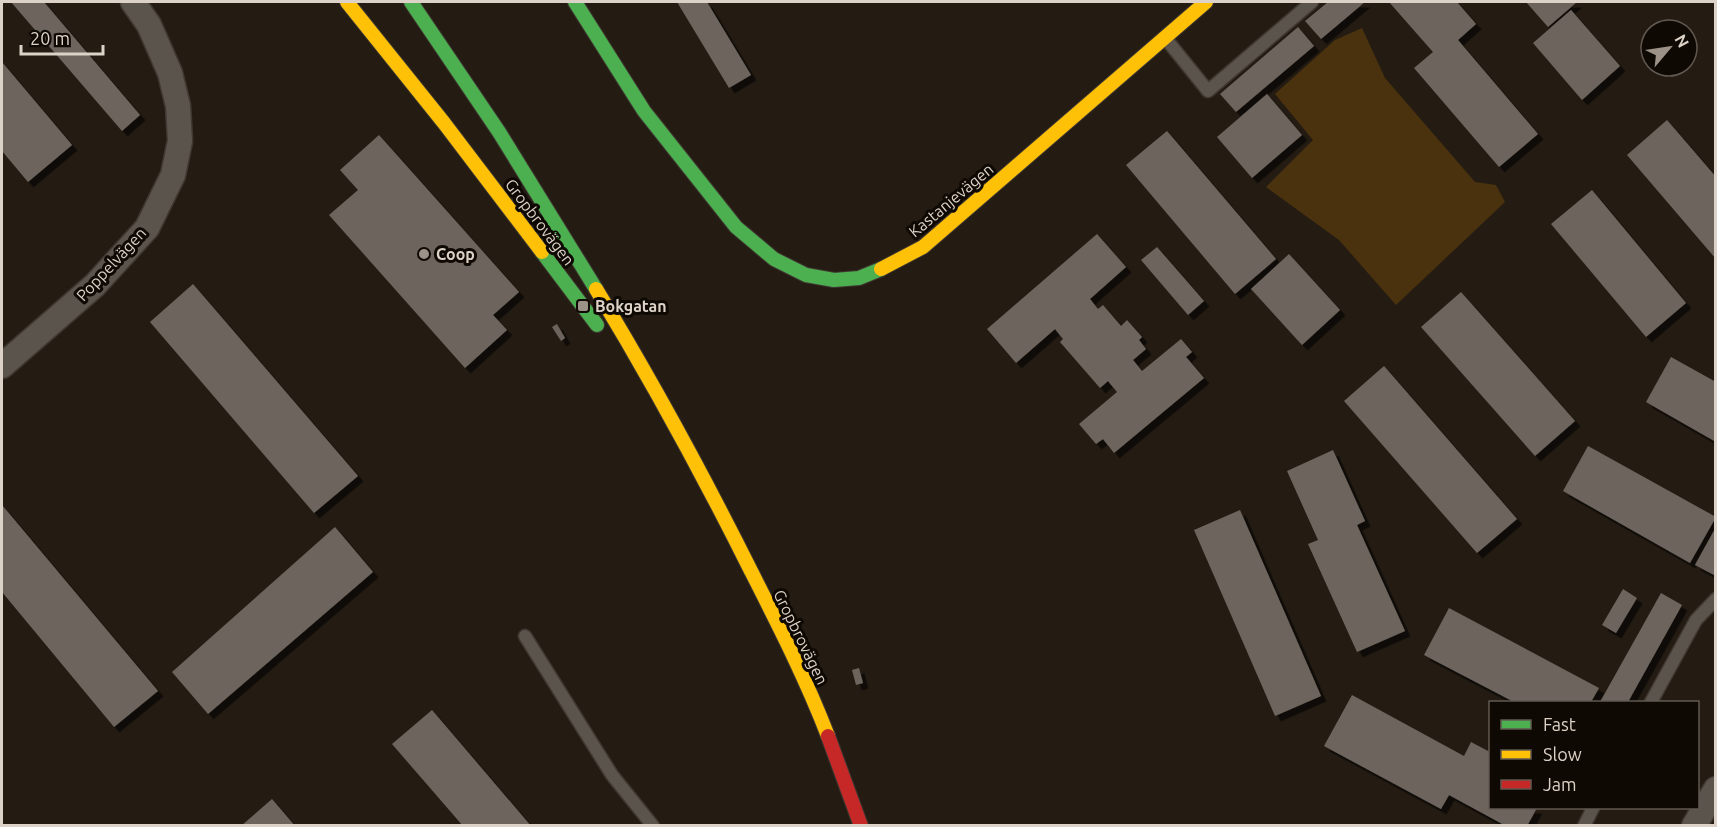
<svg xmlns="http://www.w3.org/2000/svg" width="1717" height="827" viewBox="0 0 1717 827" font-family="Ubuntu,sans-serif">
<defs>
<filter id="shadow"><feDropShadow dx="5.5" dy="5.5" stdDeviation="0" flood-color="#0009"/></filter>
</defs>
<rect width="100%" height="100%" fill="#241c13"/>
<polygon fill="#4b320e" points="1362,28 1385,78 1475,182 1496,185 1505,202 1396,305 1339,240 1266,187 1313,140 1275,94 1335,40"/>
<g fill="#6d655d" filter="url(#shadow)">
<polygon points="11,2 44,2 140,115 122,131"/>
<polygon points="677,2 707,2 751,75 729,88"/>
<polygon points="1328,2 1365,2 1321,39 1305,21"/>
<polygon points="1389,2 1457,2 1476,24 1458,40 1538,134 1499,167 1414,68 1433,52"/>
<polygon points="1526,2 1577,2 1548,27"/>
<polygon points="1571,10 1620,66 1582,100 1533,43"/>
<polygon points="1298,27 1314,46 1236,112 1220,94"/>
<polygon points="2,62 72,145 28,182 2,151"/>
<polygon points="1267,94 1302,135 1252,178 1217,137"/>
<polygon points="1667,120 1716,177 1716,259 1627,155"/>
<polygon points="1167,131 1276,259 1235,294 1126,165"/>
<polygon points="379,135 519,292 493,315 507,330 465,368 329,215 358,190 340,170"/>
<polygon points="1592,190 1686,303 1646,337 1551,224"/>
<polygon points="1097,234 1126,267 1090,299 1098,309 1103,305 1121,326 1127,320 1142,337 1139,340 1146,349 1133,360 1142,371 1181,339 1192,352 1186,357 1204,378 1114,453 1103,439 1096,444 1079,424 1117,392 1108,381 1100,388 1060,342 1063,339 1055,329 1016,363 987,329"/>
<polygon points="1157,247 1204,301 1188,315 1141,260"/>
<polygon points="1289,254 1340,310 1302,345 1251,289"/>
<polygon points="193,284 358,476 314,513 150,322"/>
<polygon points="1461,292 1575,421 1535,456 1421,327"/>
<polygon points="557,324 565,338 561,341 552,327"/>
<polygon points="1671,357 1716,382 1716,442 1646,402"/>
<polygon points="1384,366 1517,519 1477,553 1344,401"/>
<polygon points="1588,446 1716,517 1690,563 1563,491"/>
<polygon points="1333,450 1365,521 1357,525 1405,631 1357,652 1308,544 1318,540 1287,471"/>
<polygon points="2,505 158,691 114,727 2,592"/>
<polygon points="1240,510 1321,696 1275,716 1194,530"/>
<polygon points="335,527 373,572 208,714 172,672"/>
<polygon points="1716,527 1716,576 1695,565"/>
<polygon points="1623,589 1637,598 1616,633 1602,625"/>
<polygon points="1661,593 1682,605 1628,702 1600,702"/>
<polygon points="1449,608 1599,688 1591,702 1514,702 1424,655"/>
<polygon points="859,668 863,683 856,685 852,670"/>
<polygon points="1352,695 1464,756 1471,742 1490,752 1490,808 1537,808 1527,826 1506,826 1449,795 1441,809 1324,746"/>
<polygon points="432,710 531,826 463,826 392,744"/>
<polygon points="272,799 295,826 241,826"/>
</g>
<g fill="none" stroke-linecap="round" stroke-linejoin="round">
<g stroke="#3f3831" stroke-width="15">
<g id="lane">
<polyline points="1166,39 1208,91 1312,2"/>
<polyline points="525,636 612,775 653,826"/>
<polyline points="1651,702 1696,620 1716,599"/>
<polyline points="1584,826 1593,808"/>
</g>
</g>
<g stroke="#3f3831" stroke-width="27">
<g id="street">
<polyline points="2,366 95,285 147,228 173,175 180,141 178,106 170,73 149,25 133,2"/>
<polyline points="1694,826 1716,789"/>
</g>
</g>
<g stroke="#3f3831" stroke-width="16">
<g id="fast">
<polyline points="411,2 499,132 596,289"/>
<polyline points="575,2 644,111 736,227 774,259 806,275 834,280 859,278 881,269"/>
<polyline points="542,252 597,325"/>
</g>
</g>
<g stroke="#3f3831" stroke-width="16">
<g id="slow">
<polyline points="347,2 444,123 542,252"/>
<polyline points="881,269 923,247 1206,2"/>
<path d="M 596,289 C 652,381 703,475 751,571 C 779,626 806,679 828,736"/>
</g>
</g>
<g stroke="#3f3831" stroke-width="16">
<polyline id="jam" points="828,736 861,826"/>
</g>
<use href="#lane" stroke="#5b544d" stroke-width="12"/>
<use href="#street" stroke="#5b544d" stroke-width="24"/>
<use href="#fast" stroke="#4caf50" stroke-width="14"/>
<use href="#slow" stroke="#ffc107" stroke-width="14"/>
<use href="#jam" stroke="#c62828" stroke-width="14"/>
</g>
<g fill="#9c9288" stroke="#0f0903" stroke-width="2">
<circle cx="424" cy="254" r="6"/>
<rect x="577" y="300" width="12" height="12" rx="3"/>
</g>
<g text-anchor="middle" stroke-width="6" stroke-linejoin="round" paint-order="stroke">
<g font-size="16" fill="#dcd2c7" stroke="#0f0903">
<text transform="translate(951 200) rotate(-40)" y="6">Kastanjevägen</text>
<text transform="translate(540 222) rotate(53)" y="6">Gropbrovägen</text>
<text transform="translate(111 264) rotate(-47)" y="6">Poppelvägen</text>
<text transform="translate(801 637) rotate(64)" y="6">Gropbrovägen</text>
</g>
<g font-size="16" font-weight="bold" fill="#dcd2c7" stroke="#0f0903" text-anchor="start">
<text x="436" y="260">Coop</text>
<text x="595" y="312">Bokgatan</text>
</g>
</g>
<rect width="1717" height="827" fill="none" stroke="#dcd2c7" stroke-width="6"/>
<rect x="1489" y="701" width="210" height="108" fill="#0f0903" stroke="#615951" stroke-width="1.5"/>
<rect x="1501" y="720" width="30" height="9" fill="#4caf50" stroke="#615951" stroke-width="1.5"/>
<text x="1543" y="731" font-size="18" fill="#dcd2c7">Fast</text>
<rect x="1501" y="750" width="30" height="9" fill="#ffc107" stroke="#615951" stroke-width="1.5"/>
<text x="1543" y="761" font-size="18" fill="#dcd2c7">Slow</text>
<rect x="1501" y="780" width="30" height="9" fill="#c62828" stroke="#615951" stroke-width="1.5"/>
<text x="1543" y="791" font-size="18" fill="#dcd2c7">Jam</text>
<g transform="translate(1669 48) rotate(61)"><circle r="28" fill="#0f0903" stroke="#615951" stroke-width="1.5"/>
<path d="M0-4.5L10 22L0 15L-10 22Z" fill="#9c9288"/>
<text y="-9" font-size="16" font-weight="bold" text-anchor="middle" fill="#dcd2c7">N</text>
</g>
<path d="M21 45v9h82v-9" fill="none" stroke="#dcd2c7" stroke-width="3"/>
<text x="30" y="45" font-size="18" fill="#dcd2c7" stroke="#0f0903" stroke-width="4.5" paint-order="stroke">20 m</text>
</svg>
